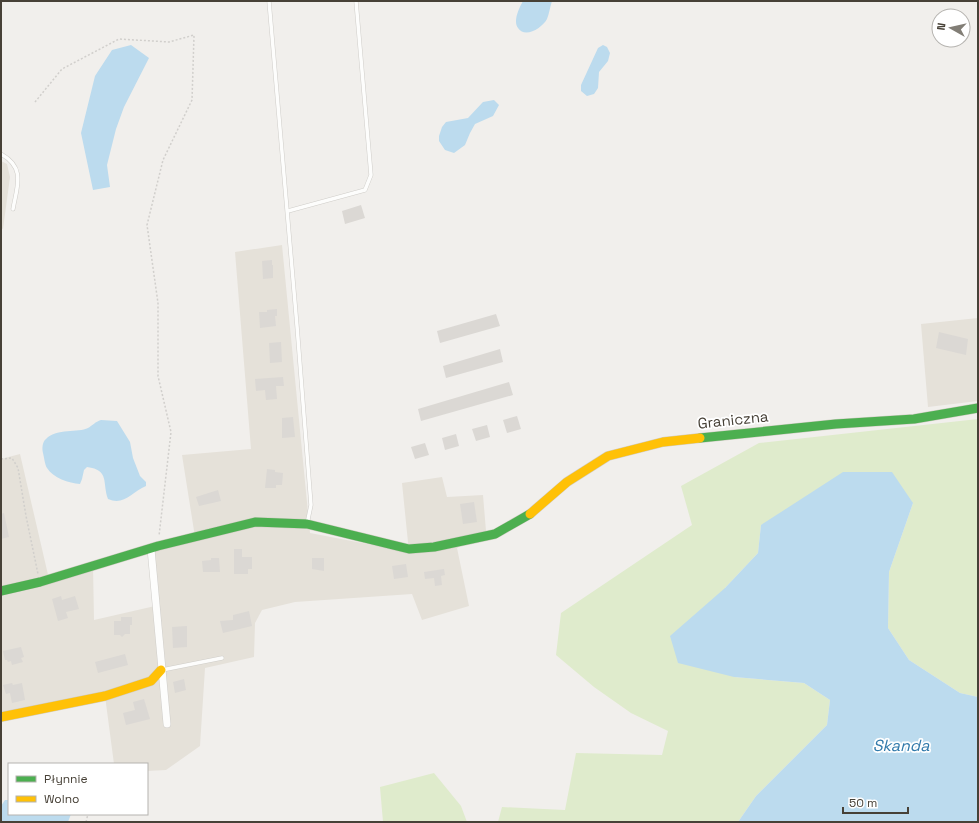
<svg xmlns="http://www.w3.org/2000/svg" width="979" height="823" viewBox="0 0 979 823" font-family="'Space Grotesk',sans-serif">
<rect width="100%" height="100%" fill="#f1efec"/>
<g fill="#e5e1d9">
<polygon points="1,161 7,164 10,177 3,229 1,228"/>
<polygon points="282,245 310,533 409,552 402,483 442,477 447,497 483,495 486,531 457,548 469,606 422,620 412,594 295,602 262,610 255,623 254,657 205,668 200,746 166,770 147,771 147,764 114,764 105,696 1,717 1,459 20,454 49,579 93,566 94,620 155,606 151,549 195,537 182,455 251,449 235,252"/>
<polygon points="978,318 978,401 928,407 921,324"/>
</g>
<g fill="#dfebcc">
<polygon points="978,419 978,697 960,693 909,660 888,628 889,572 913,503 761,525 758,553 725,588 734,677 804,683 830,700 827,725 756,796 738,822 498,822 502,807 565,810 576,753 662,755 668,731 631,713 594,687 556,655 561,613 692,525 681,486 759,443"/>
<polygon points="434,773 461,806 467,822 383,822 380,787"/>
</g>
<g fill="#bcdbee">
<path d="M 523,1 L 552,1 C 550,7 549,14 547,19 C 542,28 525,39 518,28 C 513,21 519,8 523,1 Z"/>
<polygon points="131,45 149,58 124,107 116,129 107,165 110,187 93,190 81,133 95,76 112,50"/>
<polygon points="603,45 607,47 610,53 608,61 599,72 598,88 594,94 587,96 581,91 581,85 598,48"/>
<polygon points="494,100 499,105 493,116 475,124 470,133 465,145 454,153 445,150 439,141 439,136 442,127 446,122 468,118 483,102"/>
<path d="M 101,420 L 117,421 L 130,442 L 133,458 L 140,476 L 146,482 L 146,486 C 132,492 124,506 108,499 C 102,483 110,470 87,467 L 84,470 L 82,479 L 80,484 C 69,483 53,478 47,468 C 45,465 44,457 43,453 C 42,449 42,442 46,439 C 57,428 78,433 88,428 C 93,425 95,422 101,420 Z"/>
<polygon points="843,472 892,472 913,503 889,572 888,628 909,660 960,693 978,697 978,822 738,822 756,796 827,725 830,700 804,683 734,677 678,663 670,636 725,588 758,553 761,525"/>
<polygon points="5,800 9,800 9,814 71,814 68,822 1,822 1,806"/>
</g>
<g fill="#dbd8d4">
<polygon points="361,205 365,218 345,224 342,211"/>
<polygon points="272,260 272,265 273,265 273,278 263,279 262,261"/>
<polygon points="277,309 277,316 275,316 276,326 260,328 259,312 267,312 267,310"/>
<polygon points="496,314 500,326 440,343 437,331"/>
<polygon points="939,332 968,339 966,355 936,348"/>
<polygon points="281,342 282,362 270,363 269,343"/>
<polygon points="500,349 503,362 446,378 443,366"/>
<polygon points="283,377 284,386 276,386 277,399 266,400 265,390 256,391 255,379"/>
<polygon points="509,382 513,395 421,421 418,409"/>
<polygon points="517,416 521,429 507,433 503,420"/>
<polygon points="293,417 295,437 282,438 282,418"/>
<polygon points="487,425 490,437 476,441 472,429"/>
<polygon points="456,434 459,446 445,450 442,438"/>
<polygon points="425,443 429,455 415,459 411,447"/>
<polygon points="267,469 275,470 275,472 283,473 282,485 276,485 276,488 265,488"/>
<polygon points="218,490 221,501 199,506 196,497"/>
<polygon points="474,502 477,522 463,524 460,504"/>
<polygon points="4,513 9,537 1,539 1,514"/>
<polygon points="234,549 242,549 242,557 252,557 252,569 248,569 248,574 234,574"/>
<polygon points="211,558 219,558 220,572 203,572 202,561 211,560"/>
<polygon points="312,558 324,558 324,571 312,569"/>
<polygon points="406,564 408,577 394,579 392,566"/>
<polygon points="444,569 445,575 441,576 442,585 435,586 434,578 425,579 424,572"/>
<polygon points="61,596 62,600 75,596 79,609 66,612 68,618 58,621 52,599"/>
<polygon points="249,611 252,626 223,633 220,621 233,620 233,615"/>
<polygon points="121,617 132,617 132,625 130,625 130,634 125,634 122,637 120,635 114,635 114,621 121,621"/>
<polygon points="187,626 187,647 173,648 172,627"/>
<polygon points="21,647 24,657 21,658 23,662 12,665 11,661 8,662 7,660 5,660 3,651"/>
<polygon points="125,654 128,665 98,673 95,662"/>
<polygon points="184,679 186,690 175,693 173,682"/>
<polygon points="12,683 13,685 22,683 25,700 12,703 10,693 6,694 3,685"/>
<polygon points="144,699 150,719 126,725 123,713 135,710 133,702"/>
</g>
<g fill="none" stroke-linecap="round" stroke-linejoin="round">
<g stroke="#cfcdc9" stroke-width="4.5">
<g id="lane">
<polyline points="269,1 297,326 311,505 307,524"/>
<path d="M 1,154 C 26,168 17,186 13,209"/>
<polyline points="288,211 365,190 371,175 356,1"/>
<polyline points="162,670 222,658"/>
</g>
</g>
<g stroke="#cfcdc9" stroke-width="8">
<polyline id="street" points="151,549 167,724"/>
</g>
<g stroke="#d0ccc3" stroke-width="10">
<g id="fast">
<polyline points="700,438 836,424 914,419 978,408"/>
<polyline points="1,591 40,582 158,546 255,522 307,524 409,549 434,547 495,534 530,514"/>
</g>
</g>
<g stroke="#d0ccc3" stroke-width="10">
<g id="slow">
<polyline points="530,514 567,482 608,456 663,442 700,438"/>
<polyline points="1,717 105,696 151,681 161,670"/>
</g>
</g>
<g stroke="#d1cfcc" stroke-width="1.5" stroke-dasharray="2 2" stroke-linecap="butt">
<polyline points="35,102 62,69 119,39 169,42 194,35 192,100 163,160 147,225 158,303 158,376 171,432 159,536"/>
<polyline points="1,459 12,458 18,468 26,516 38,574"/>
<polyline points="86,822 88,814"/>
</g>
<use href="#lane" stroke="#fdfdfc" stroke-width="3.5"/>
<use href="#street" stroke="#fdfdfc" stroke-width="7"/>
<use href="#fast" stroke="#4caf50" stroke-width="9"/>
<use href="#slow" stroke="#ffc107" stroke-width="9"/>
</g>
<g text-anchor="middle" stroke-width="3.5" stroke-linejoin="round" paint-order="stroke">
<g font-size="15" fill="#474137" stroke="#fff">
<text transform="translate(733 420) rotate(-6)" y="5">Graniczna</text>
</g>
<g font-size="16" font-style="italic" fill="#3079aa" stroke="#fff">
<text x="901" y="751">Skanda</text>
</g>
</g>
<rect width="979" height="823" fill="none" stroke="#474137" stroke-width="4"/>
<rect x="8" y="763" width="140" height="52" fill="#ffffff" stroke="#b5b3af"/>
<rect x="16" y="776" width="20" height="6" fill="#4caf50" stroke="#b5b3af"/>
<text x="44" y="783" font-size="12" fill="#474137">Płynnie</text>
<rect x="16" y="796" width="20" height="6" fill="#ffc107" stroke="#b5b3af"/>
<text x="44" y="803" font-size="12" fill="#474137">Wolno</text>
<g transform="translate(951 28) rotate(278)"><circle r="19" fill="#ffffff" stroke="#b5b3af"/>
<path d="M0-3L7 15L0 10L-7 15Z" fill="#827e76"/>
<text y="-6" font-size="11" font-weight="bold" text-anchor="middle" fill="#474137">N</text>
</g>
<path d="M843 807v6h65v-6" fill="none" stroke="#474137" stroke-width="2"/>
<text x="849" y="807" font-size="12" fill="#474137" stroke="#ffffff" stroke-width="3" paint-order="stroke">50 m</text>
</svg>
